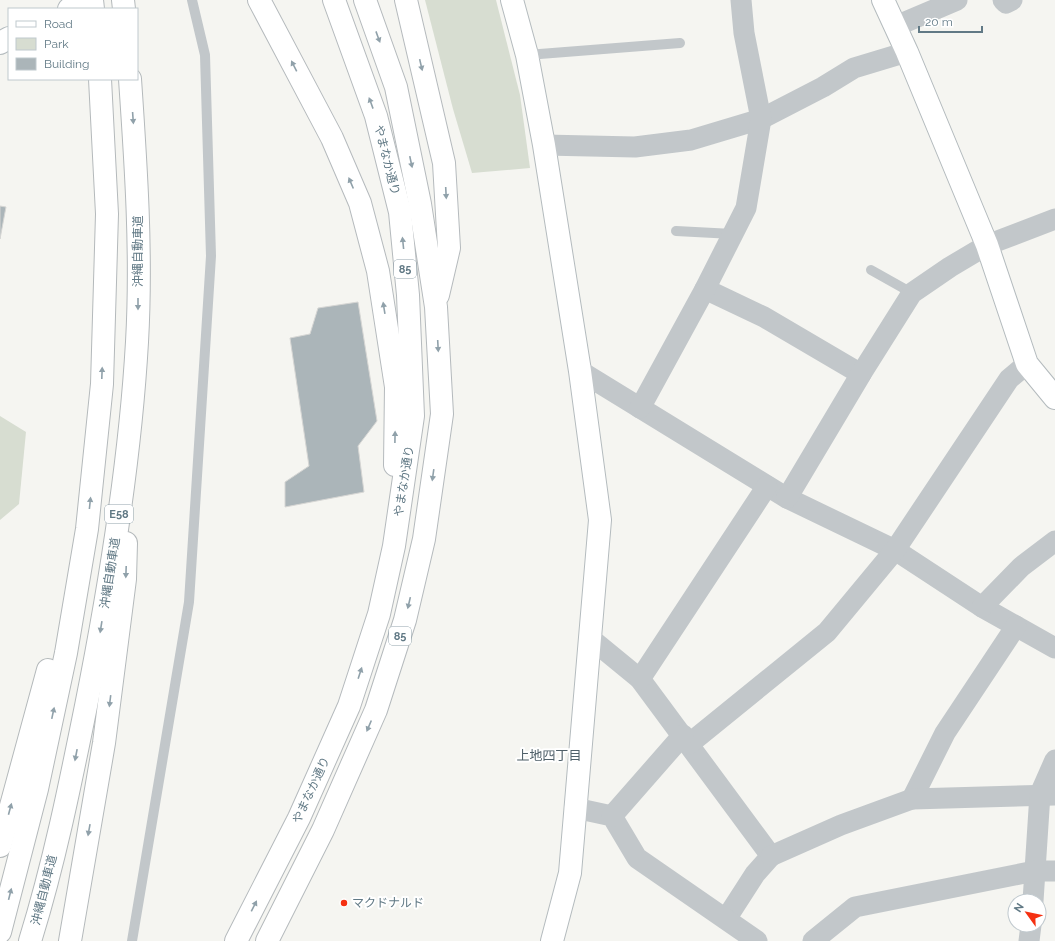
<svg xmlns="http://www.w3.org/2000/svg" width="1055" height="941" viewBox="0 0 1055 941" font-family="Raleway,'Noto Sans JP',sans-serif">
<rect width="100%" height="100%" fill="#f5f5f1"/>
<g fill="#d7ddd1">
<polygon points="425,0 496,0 520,95 530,168 472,173 453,109"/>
<polygon points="0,416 26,432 19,504 0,520"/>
</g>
<g fill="#abb5b9" stroke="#d6d6d4">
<polygon points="0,206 6,207 0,239"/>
<polygon points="358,302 377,421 358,446 364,492 285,507 285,482 309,466 290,338 310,334 318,308"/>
</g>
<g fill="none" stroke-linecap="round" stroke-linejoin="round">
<g stroke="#b4bbbe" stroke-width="24">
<g id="secondary">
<polyline points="512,0 527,55 544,145 580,371 600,520 570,873 552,941"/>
<polyline points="883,0 907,52 987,245 1027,364 1055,398"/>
<polyline points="69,9 88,0"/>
<polyline points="0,43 9,38"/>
</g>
</g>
<g stroke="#b5babd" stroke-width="24">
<g id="primary">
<polyline points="259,0 332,138 360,203 378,271 396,387 395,465"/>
<polyline points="406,0 444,163 449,248 438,295"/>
<polyline points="236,941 299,818 349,706 379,614 394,546 413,416 408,295 400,212 376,116 334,0"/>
<polyline points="267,941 323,830 376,710 405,620 424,539 442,414 436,307 420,204 396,87 365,0"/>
</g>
</g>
<g stroke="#b4b9bb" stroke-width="24">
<g id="highway">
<polyline points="92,0 93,9"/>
<polyline points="123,0 124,9"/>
<polyline points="0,846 48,670"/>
<polyline points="0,932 37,789 66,653 87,529 102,384 107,214 100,79"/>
<path d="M 30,941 C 54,864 70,785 86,706 C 110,586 130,464 137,342 C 142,255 136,166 130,79"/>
<polyline points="70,941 104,743 125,579 126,543"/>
</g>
</g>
<g stroke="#c2c7ca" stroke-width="10">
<polyline points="527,55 680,43"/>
<polyline points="676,231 733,234"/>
<polyline points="871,270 912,293"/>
<polyline points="132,941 189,602 211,256 205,55 192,0"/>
</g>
<g stroke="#c2c7ca" stroke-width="21">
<polyline points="1003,0 1006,3 1012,0"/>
<polyline points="896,26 957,0"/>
<polyline points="544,145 635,147 691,140 761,119 823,87 854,68 907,52"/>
<polyline points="705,289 764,317 861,374"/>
<polyline points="580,371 787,498 895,550 982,607 1055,648"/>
<polyline points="640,408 705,289 746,208 761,119 744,33 741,0"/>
<polyline points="787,498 861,374 912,293 950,267 987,245 1055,219"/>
<polyline points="982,607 1021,567 1055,541"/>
<polyline points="590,638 640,679 771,856 755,874 726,919"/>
<polyline points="640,679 767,486"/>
<polyline points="689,744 827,632 895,550 1009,379 1027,364"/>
<polyline points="912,799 945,733 1016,626"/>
<polyline points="575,808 612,816 637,858 757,941"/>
<polyline points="612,816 683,735"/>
<polyline points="771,856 841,825 912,799 1055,795"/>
<polyline points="1033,901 1040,794 1055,760"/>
<polyline points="813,941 855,907 1035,871 1055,871"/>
<polyline points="1029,941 1031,925"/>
</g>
<use href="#secondary" stroke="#fff" stroke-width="22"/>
<use href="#primary" stroke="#fff" stroke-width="22"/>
<use href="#highway" stroke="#fff" stroke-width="22"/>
</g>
<defs><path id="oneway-solid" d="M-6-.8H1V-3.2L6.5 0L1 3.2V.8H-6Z"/></defs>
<g fill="#90a1aa">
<use href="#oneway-solid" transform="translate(378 37) rotate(70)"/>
<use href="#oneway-solid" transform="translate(421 65) rotate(77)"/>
<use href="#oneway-solid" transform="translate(294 66) rotate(-117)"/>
<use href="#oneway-solid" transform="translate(371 103) rotate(-110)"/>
<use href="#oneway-solid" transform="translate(133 118) rotate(86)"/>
<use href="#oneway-solid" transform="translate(411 162) rotate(78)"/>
<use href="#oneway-solid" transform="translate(351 183) rotate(-113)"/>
<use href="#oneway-solid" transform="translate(446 193) rotate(87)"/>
<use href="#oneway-solid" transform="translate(403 243) rotate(-96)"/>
<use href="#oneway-solid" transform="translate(138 304) rotate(90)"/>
<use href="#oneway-solid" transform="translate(384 308) rotate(-99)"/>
<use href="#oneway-solid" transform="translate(438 346) rotate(87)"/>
<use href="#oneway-solid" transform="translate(102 373) rotate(-88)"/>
<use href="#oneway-solid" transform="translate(395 437) rotate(-89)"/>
<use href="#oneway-solid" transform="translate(433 475) rotate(98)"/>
<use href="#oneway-solid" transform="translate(90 503) rotate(-84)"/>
<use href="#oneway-solid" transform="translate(126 572) rotate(92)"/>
<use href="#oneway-solid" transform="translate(409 603) rotate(103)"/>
<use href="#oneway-solid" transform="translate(101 627) rotate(99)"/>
<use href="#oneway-solid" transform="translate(360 673) rotate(-72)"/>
<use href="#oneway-solid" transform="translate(110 701) rotate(97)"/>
<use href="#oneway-solid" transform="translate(53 713) rotate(-78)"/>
<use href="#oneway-solid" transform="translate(369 726) rotate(113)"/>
<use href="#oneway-solid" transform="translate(76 755) rotate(101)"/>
<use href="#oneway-solid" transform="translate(10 809) rotate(-75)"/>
<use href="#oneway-solid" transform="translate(89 830) rotate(100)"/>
<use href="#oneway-solid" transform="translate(10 894) rotate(-76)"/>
<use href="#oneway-solid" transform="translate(254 906) rotate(-63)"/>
</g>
<circle fill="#f53011" stroke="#fff" stroke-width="1.5" cx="344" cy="903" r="4"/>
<g text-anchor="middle" stroke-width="4" stroke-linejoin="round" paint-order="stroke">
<g fill="#fff" stroke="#90a1aa" stroke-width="1">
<rect x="394" y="260" width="22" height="18" rx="3"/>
<rect x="105" y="505" width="28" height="18" rx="3"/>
<rect x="389" y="627" width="22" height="18" rx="3"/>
</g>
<g font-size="11" font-weight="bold" fill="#617985">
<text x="405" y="273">85</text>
<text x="119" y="518">E58</text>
<text x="400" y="640">85</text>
</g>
<g font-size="12" fill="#617985" stroke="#fff">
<text transform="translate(387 160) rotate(76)" y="4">やまなか通り</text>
<text transform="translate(138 251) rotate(-90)" y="4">沖縄自動車道</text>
<text transform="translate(404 481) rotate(-81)" y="4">やまなか通り</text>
<text transform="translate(110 573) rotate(-81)" y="4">沖縄自動車道</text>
<text transform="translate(311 790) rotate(-65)" y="4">やまなか通り</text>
<text transform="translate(44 890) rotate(-76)" y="4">沖縄自動車道</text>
</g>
<g font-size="12" fill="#617985" stroke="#fff" text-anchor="start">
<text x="352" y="907">マクドナルド</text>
</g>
<g font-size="13" fill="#506069" stroke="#fff">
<text x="549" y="760">上地四丁目</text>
</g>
</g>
<rect x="8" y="8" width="130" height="72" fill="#ffffff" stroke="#c0c9ce"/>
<rect x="16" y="21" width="20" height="6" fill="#ffffff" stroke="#c0c9ce"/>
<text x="44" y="28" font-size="12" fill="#617985">Road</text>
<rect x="16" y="38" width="20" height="12" fill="#d7ddd1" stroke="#c0c9ce"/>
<text x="44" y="48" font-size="12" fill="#617985">Park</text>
<rect x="16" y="58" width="20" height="12" fill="#abb5b9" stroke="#c0c9ce"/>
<text x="44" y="68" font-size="12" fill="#617985">Building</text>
<g transform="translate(1027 913) rotate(303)"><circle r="19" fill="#ffffff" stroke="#c0c9ce"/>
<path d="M0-3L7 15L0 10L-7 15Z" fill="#f53011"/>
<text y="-6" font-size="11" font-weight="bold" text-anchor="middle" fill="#617985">N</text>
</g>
<path d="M919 26v6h63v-6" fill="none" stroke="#617985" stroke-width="2"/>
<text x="925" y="26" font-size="12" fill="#617985" stroke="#ffffff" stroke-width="3" paint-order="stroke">20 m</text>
</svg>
